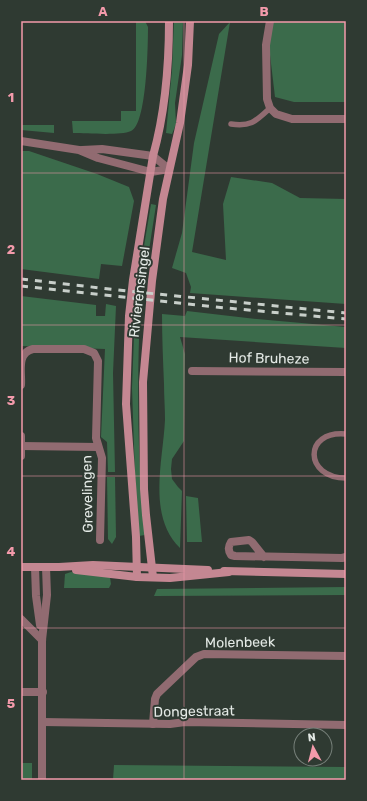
<svg xmlns="http://www.w3.org/2000/svg" width="367" height="801" viewBox="0 0 367 801" font-family="Rubik,sans-serif">
<rect width="100%" height="100%" fill="#2f3a32"/>
<g fill="#3b6b4b">
<path d="M 136,21 L 145,21 L 148,27 C 148,44 147,125 131,131 C 120,136 86,133 73,133 L 72,121 L 121,121 L 121,111 L 136,111 Z"/>
<polygon points="174,21 183,21 182,55 175,103 176,124 172,134 166,133 172,70"/>
<polygon points="266,21 346,21 346,102 294,102 275,97"/>
<polygon points="230,22 192,252 226,260 223,204 231,177 272,183 300,198 346,199 346,304 190,293 191,287 186,273 172,268 182,233 194,143 219,34"/>
<polygon points="21,125 54,125 54,133 21,130"/>
<polygon points="21,151 29,151 97,174 129,187 134,201 122,266 101,264 99,279 21,269"/>
<polygon points="151,204 156,205 144,283 138,282"/>
<polygon points="21,296 96,305 96,316 105,316 106,304 116,306 113,373 115,472 108,472 107,442 101,437 105,349 21,346"/>
<path d="M 135,309 L 140,310 C 137,385 137,460 145,535 L 139,536 L 135,477 L 132,388 Z"/>
<path d="M 187,311 L 257,319 L 346,327 L 346,348 L 180,337 L 185,354 L 184,441 L 172,459 L 171,469 L 172,479 L 178,487 L 182,491 L 180,548 C 147,516 163,461 165,420 C 165,408 164,396 164,384 C 163,360 162,337 162,314 L 185,316 Z"/>
<polygon points="107,477 115,477 116,537 112,544 108,539"/>
<polygon points="186,496 198,498 202,542 187,542"/>
<polygon points="71,572 110,577 111,584 109,588 64,588 65,574"/>
<polygon points="346,587 346,595 154,596 157,589"/>
<rect x="21" y="763" width="11" height="17"/>
<polygon points="114,765 346,767 346,780 113,780"/>
</g>
<g fill="none" stroke-linecap="round" stroke-linejoin="round">
<g stroke="#916b71" stroke-width="5.5">
<path d="M 231,124 C 251,127 256,121 270,108"/>
<path d="M 346,434 C 303,430 304,478 346,478"/>
</g>
<g stroke="#916b71" stroke-width="8">
<polyline points="270,21 266,45 267,99 270,108 276,114 292,119 346,119"/>
<polyline points="21,141 79,150 98,158 151,172 169,169"/>
<polyline points="82,150 102,149 153,156 169,169"/>
<polyline points="192,371 346,372"/>
<path d="M 21,385 C 22,372 16,353 33,349 L 84,349 L 94,353 L 98,361 L 96,438 L 102,458 L 100,540"/>
<polyline points="21,436 21,456"/>
<polyline points="21,446 98,447"/>
<path d="M 264,557 L 252,542 L 249,540 L 231,542 C 228,547 228,550 231,555 L 235,556 L 342,558 L 346,557"/>
<polyline points="35,567 36,596 40,625"/>
<polyline points="21,619 42,640"/>
<polyline points="21,692 43,692"/>
<polyline points="43,722 170,724 185,722 346,725"/>
<polyline points="153,724 155,699 157,694 196,657 204,654 346,656"/>
<polyline points="42,780 42,640 47,595 46,567"/>
</g>
<g stroke="#c48792" stroke-width="8">
<path d="M 169,21 C 169,66 165,113 153,156 L 133,280 L 129,316 L 126,404 L 136,537 L 137,577 L 170,578 L 229,572"/>
<polyline points="21,567 59,567 93,565 208,570"/>
<polyline points="76,570 137,577"/>
<polyline points="224,571 346,574"/>
<polyline points="153,577 146,515 144,489 143,382 152,281 163,199 180,123 188,65 190,21"/>
</g>
<g stroke="#c8cfca" stroke-width="3" stroke-dasharray="7 7" stroke-linecap="butt">
<polyline points="21,279 127,291 346,313"/>
<polyline points="21,286 216,307 346,319"/>
</g>
</g>
<path fill="none" stroke="#f39aab" stroke-width="1" stroke-opacity="0.55" d="M 184,21 L 184,780M 21,173 L 346,173M 21,325 L 346,325M 21,476 L 346,476M 21,628 L 346,628"/>
<g text-anchor="middle" stroke-width="4" stroke-linejoin="round" paint-order="stroke">
<g font-size="14" fill="#e3e9e5" stroke="#2f3a32">
<text transform="translate(139 292) rotate(-83)" y="5">Rivierensingel</text>
<text transform="translate(269 358) rotate(1)" y="5">Hof Bruheze</text>
<text transform="translate(87 494) rotate(-91)" y="5">Grevelingen</text>
<text transform="translate(240 642) rotate(-1)" y="5">Molenbeek</text>
<text transform="translate(194 711) rotate(-1)" y="5">Dongestraat</text>
</g>
</g>
<rect width="367" height="801" fill="none" stroke="#2f3a32" stroke-width="44"/>
<g transform="translate(313 747) rotate(353)"><circle r="19" fill="#2f3a32" stroke="#77807a"/>
<path d="M0-3L7 15L0 10L-7 15Z" fill="#f39aab"/>
<text y="-6" font-size="11" font-weight="bold" text-anchor="middle" fill="#e3e9e5">N</text>
</g>
<rect x="22" y="22" width="323" height="757" fill="none" stroke="#f39aab" stroke-width="1.5"/>
<g font-size="13" text-anchor="middle" font-weight="bold" fill="#f39aab">
<text x="103" y="16">A</text>
<text x="264" y="16">B</text>
<text x="11" y="102">1</text>
<text x="11" y="254">2</text>
<text x="11" y="405">3</text>
<text x="11" y="556">4</text>
<text x="11" y="708">5</text>
</g>
</svg>
